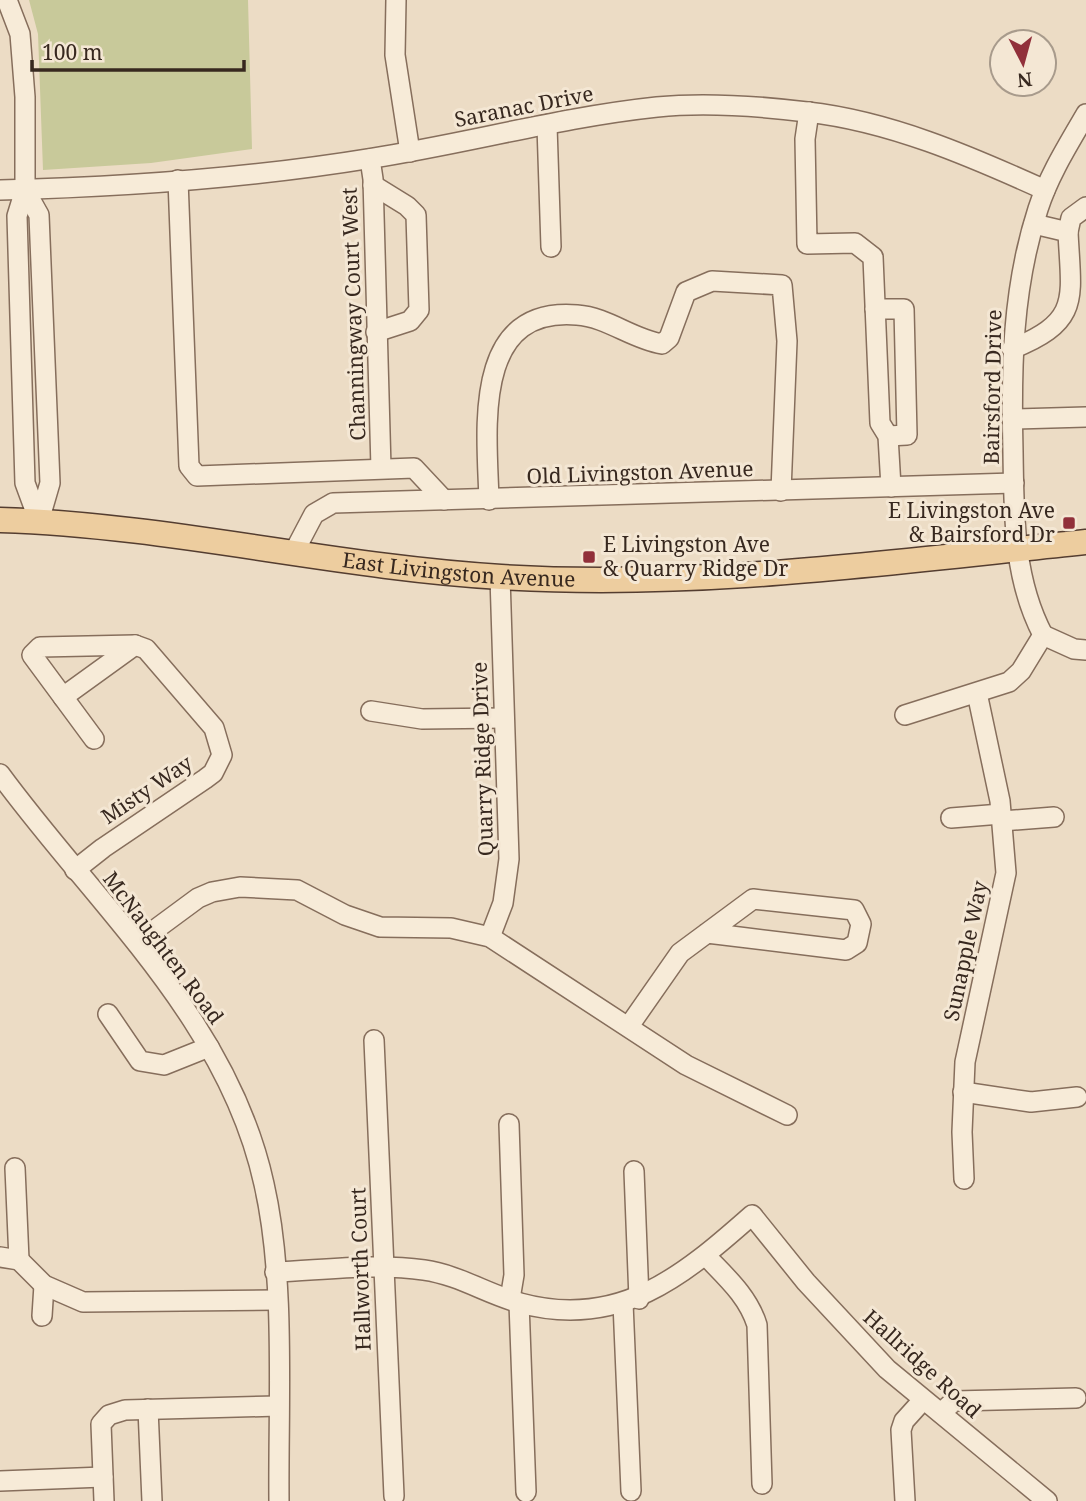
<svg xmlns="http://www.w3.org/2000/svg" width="1086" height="1501" viewBox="0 0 1086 1501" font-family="'Noto Serif',serif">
<rect width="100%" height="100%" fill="#ecdcc5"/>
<polygon fill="#c8c99a" points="29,0 248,0 252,149 151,163 43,170 38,34"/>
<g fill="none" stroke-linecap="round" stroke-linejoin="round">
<g stroke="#866e5c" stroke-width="22">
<g id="minor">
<polyline points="7,0 20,34 25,97 25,190 17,216 25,483 39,521"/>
<polyline points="396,0 395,55 410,152"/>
<polyline points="809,112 805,139 807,244 855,243 873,257 880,423 888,436 891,487"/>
<polyline points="547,126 551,247"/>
<polyline points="370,159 373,179 381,468"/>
<polyline points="178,180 189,466 197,476 414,468 444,500"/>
<polyline points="373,185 407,206 416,215 419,310 410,321 376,332"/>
<path d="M 0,190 C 124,187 251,178 373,158 C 468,143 562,117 657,107 C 707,102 758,106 807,112 C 889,121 970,156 1045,190"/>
<polyline points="25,190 39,215 50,483 39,521"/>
<polyline points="1068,232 1071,218 1086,207"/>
<polyline points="875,309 904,309 907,435 888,436"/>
<path d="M 1012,349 C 1082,321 1071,298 1068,232 L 1034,224"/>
<polyline points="1012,419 1086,417"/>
<path d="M 489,500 C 487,431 471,306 577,315 C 607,317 632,339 662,344 L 669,338 L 686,292 L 712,281 L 782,285 L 787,341 L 781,491"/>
<polyline points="294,552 314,514 333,503 1014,483"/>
<path d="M 1043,635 C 1013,578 1014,515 1013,452 C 1011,369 1012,289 1038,209 C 1049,175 1068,145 1086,114"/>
<polyline points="1043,635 1074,649 1086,650"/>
<polyline points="63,697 135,645"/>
<polyline points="371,711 422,719 504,718"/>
<polyline points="905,715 1009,682 1021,671 1043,635"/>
<path d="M 0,774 C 96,905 228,1019 264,1184 C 286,1280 278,1402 279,1501"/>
<polyline points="951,818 1001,814"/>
<polyline points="1002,821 1054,817"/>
<polyline points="75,870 103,848 205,779 213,773 222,755 214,728 146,649 135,645 40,647 32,655 94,739"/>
<polyline points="490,937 503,903 509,859 500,577"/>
<polyline points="137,943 198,898 212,892 240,887 297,890 345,915 380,927 451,928 490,937 686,1065 787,1115"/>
<polyline points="108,1014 140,1061 164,1065 209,1047"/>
<polyline points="629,1026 680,953 753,899 854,910 861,924 857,943 846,950 707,933"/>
<polyline points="374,1040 394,1496"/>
<polyline points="963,1092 1031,1102 1077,1097"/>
<polyline points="509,1124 514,1275 510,1299"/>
<polyline points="15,1168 19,1260"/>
<polyline points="634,1171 639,1299"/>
<polyline points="964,1179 962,1132 965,1062 1006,873 1000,801 977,693"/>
<path d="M 706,1256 C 726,1277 748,1296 757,1325 L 762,1484"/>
<polyline points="0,1257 19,1260 44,1285 83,1302 276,1300"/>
<path d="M 275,1272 C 324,1270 376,1263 424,1270 C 459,1275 487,1294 520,1303 C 619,1330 683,1276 752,1215 L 806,1282 L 887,1369 L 1047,1501"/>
<polyline points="519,1303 526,1492"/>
<polyline points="623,1303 631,1491"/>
<polyline points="42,1316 44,1285"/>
<polyline points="148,1409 152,1501"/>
<polyline points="941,1413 954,1401 1076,1398"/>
<polyline points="0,1481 103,1477"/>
<polyline points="104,1501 101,1424 109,1415 125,1410 278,1406"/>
<polyline points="905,1501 901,1430 904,1421 923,1400"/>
</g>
</g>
<g stroke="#543d30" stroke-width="27">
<g id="major">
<path id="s1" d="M 0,520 C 169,525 333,567 501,577 C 698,589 891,562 1086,542"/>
</g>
</g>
<use href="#minor" stroke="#f7ebd8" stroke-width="19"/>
<use href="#major" stroke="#edcd9f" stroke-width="24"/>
</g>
<g fill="#91303a" stroke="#f4e7d4" stroke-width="2.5">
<rect x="1062" y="516" width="14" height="14" rx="3.5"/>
<rect x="582" y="550" width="14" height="14" rx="3.5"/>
</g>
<g text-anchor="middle" stroke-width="6" stroke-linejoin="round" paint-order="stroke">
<g font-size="21" fill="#37281f" stroke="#f4e7d4">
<text transform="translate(524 107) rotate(-11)" y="7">Saranac Drive</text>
<text transform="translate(354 314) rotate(-92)" y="7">Channingway Court West</text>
<text transform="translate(993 387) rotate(-89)" y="7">Bairsford Drive</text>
<text transform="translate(640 473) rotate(-2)" y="7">Old Livingston Avenue</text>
<text dy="7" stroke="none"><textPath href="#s1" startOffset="462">East Livingston Avenue</textPath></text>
<text transform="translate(483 759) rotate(-92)" y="7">Quarry Ridge Drive</text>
<text transform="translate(147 790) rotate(-34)" y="7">Misty Way</text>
<text transform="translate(163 948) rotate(53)" y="7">McNaughten Road</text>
<text transform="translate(966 951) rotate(-78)" y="7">Sunapple Way</text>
<text transform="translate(361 1269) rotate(-92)" y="7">Hallworth Court</text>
<text transform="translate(922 1364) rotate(42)" y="7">Hallridge Road</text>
</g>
<g font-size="21" fill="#37281f" stroke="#f4e7d4" text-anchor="end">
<text x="1055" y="518">E Livingston Ave<tspan x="1055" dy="24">&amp; Bairsford Dr</tspan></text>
<text x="603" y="552" text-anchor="start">E Livingston Ave<tspan x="603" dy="24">&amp; Quarry Ridge Dr</tspan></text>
</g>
</g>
<g transform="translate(1023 63) rotate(174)"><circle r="33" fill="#f4e7d4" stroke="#a89b8c" stroke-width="2"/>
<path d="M0-5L12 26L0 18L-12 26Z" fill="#91303a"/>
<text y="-10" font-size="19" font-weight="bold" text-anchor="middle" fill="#37281f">N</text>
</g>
<path d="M32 60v10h212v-10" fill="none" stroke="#37281f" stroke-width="3.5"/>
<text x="42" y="60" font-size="21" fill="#37281f" stroke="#f4e7d4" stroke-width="5" paint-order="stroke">100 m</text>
</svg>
